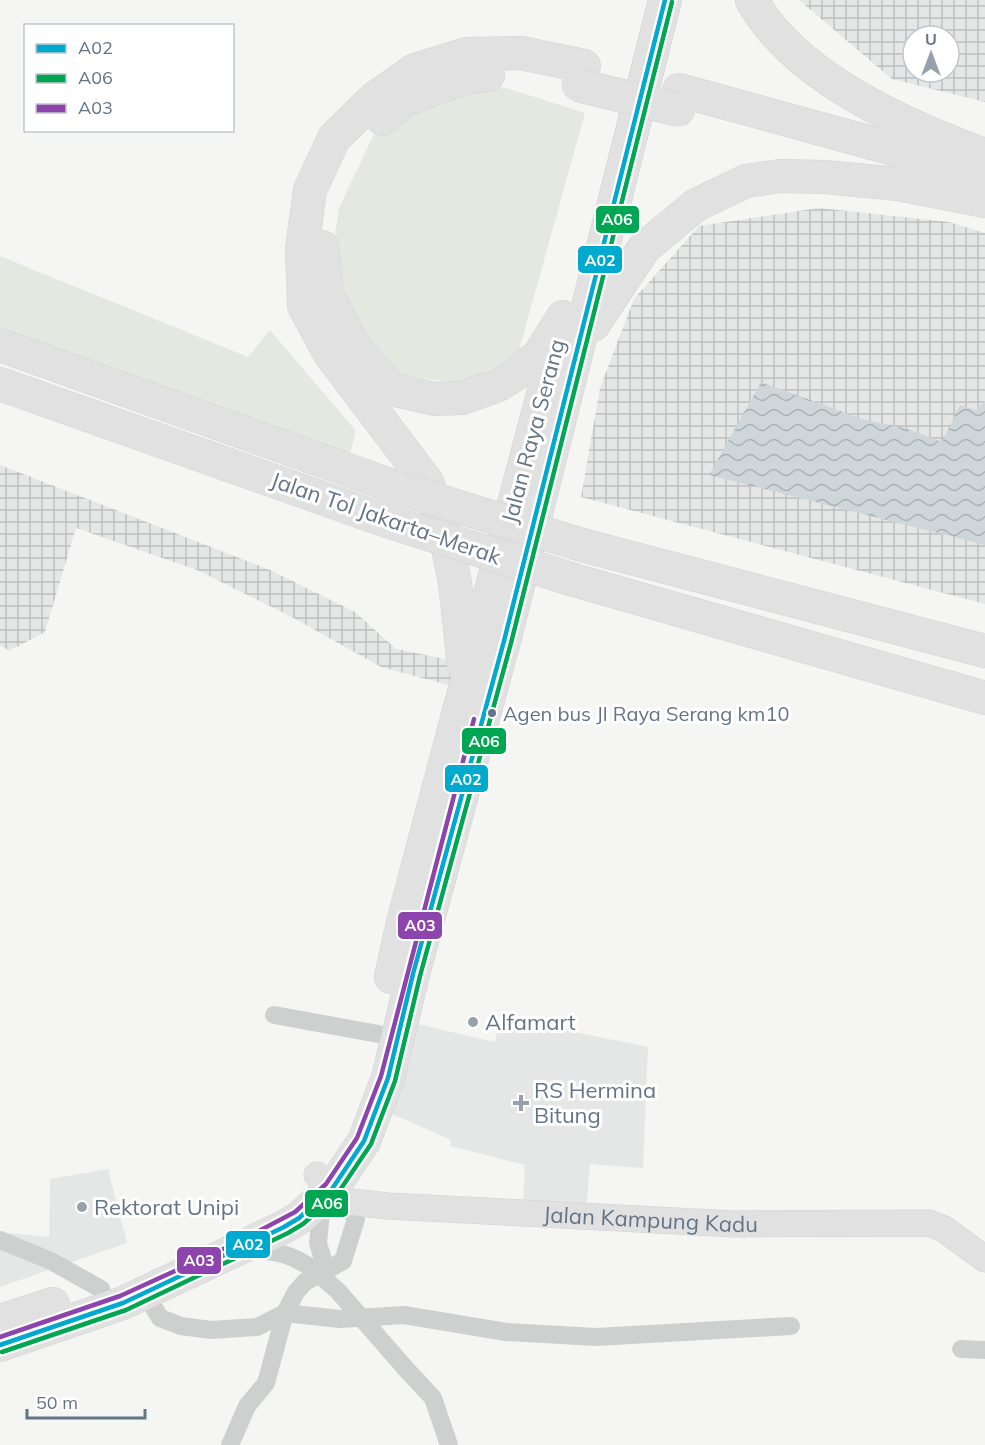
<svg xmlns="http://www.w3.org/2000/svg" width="985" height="1445" viewBox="0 0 985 1445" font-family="Mulish,sans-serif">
<defs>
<pattern id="industrial-grid" width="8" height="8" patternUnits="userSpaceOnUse" patternTransform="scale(1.5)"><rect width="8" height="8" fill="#e5e7e6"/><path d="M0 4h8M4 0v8" fill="none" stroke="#bdc0c0"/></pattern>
<pattern id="water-waves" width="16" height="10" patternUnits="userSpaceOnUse" patternTransform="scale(1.5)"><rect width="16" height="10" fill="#ced6d9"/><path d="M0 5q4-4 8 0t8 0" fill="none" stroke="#abb2b6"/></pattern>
</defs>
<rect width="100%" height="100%" fill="#f5f5f3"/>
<g fill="#e5e7e6">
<polygon points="501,1017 648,1047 643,1168 590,1164 586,1209 523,1206 525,1165 450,1146 451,1140 392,1114 417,1024 495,1042"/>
<polygon points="108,1169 127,1243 0,1287 0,1232 49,1237 50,1179"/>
</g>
<g fill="url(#industrial-grid)" fill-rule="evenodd">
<path d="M 799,0 L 985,0 L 985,102 L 892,79 ZM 913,36 L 949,36 L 949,72 L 913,72 Z"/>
<polygon points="819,208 949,222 985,233 985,604 581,497 600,388 634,299 699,226"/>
<polygon points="0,465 270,570 355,612 396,649 455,661 456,687 381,667 290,616 197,570 76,528 45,632 9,651 0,645"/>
</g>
<g fill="#e4e8e1">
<polygon points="500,86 585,113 518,354 461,384 402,375 345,329 330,267 339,208 373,136 438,99"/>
<polygon points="0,256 248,357 270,330 356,431 350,454 0,329"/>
</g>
<polygon fill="url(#water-waves)" points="761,382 862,419 905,428 942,442 960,405 976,410 985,401 985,545 709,475"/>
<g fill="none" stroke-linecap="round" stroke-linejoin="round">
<g stroke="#d0d2d3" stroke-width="27">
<g id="secondary">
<path id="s1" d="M 317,1175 L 343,1201 L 388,1206 L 734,1224 L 929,1223 L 944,1229 L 985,1259"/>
</g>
</g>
<g stroke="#d2d3d3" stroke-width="34">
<g id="highway">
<path d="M 752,0 C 794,77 905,126 985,155"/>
<polyline points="679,90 985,174"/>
<polyline points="383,119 404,100 463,78 488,75"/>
<polyline points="322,247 327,294 353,345 391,389 435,399 462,398 498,385 516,374 539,355 563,317"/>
<polyline points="593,325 644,248 696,205 746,181 780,176 825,177 898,184 985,201"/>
<polyline points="0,345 398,488"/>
<polyline points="0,384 387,521"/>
<polyline points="582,545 985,651"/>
<polyline points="574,580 985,698"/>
<polyline points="464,667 455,583 444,528 427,482 330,354 304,306 302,249 310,190 334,138 375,98 415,70 467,54 521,53 584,66"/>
<polyline points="391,977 403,922 550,368"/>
<polyline points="0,1321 53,1304"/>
<polyline points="0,1345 123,1303 284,1227 299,1218 332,1189 364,1141 388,1078 413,974 504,641 665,0"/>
</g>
</g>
<g stroke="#ced0d0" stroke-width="18">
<polyline points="274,1015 378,1034"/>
<polyline points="322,1201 318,1243 324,1263"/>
<polyline points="0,1240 51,1261 101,1289"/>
<path d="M 249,1251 C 274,1250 293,1254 314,1270"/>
<polyline points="145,1293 160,1318 181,1326 211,1330 257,1327 285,1313 340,1319 404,1315 506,1332 596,1337 791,1326"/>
<polyline points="961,1349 985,1350"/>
<polyline points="406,1369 433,1398 449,1445"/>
<polyline points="230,1445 247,1406 266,1383 285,1313 296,1292 305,1282 343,1261 356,1219 343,1201"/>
</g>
<use href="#secondary" stroke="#e1e1e2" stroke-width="26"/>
<use href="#highway" stroke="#e1e1e2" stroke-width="33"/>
<g stroke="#d2d3d3" stroke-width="34" stroke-linecap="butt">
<g id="highway-bridge">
<polyline points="578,85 679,110"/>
<polyline points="398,488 582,545"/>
<polyline points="387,521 574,580"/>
</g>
</g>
<polyline stroke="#ced0d0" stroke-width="18" points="314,1270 338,1291 406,1369"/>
<use href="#highway-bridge" stroke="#e1e1e2" stroke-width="33"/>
<g stroke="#fff" stroke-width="9">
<polyline id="bus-1" points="0,1345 123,1303 284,1227 299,1218 332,1189 364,1141 388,1078 413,974 504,641 665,0"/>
</g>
<g stroke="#fff" stroke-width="9">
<polyline id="bus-2" points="2,1352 126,1310 288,1233 303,1224 338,1193 371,1144 395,1081 420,976 511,643 672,2"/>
</g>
<g stroke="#fff" stroke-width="9">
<polyline id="bus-3" points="0,1337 120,1296 232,1245 295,1212 326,1184 357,1138 381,1076 474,719"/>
</g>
<use href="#bus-1" stroke="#00a9ce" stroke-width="4.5"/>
<use href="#bus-2" stroke="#00a651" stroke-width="4.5"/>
<use href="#bus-3" stroke="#8e44ad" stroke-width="4.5"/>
</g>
<circle fill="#637486" stroke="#fff" stroke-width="2" cx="492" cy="713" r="5"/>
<g fill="#96a1ac" stroke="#fff" stroke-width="2">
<circle cx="473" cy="1022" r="6"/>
<path d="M518 1094h6v6h6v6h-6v6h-6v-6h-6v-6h6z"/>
<circle cx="82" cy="1207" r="6"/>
</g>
<g text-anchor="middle" stroke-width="6" stroke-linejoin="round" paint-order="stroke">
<g font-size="20" fill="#637486" stroke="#fff" text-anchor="start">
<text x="503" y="721">Agen bus Jl Raya Serang km10</text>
</g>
<g font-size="22" fill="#637486" stroke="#fff">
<text transform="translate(533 431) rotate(-75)" y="8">Jalan Raya Serang</text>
<text transform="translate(386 518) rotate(19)" y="8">Jalan Tol Jakarta–Merak</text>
<text dy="8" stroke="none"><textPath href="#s1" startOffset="345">Jalan Kampung Kadu</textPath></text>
</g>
<g font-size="22" fill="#637486" stroke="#fff" text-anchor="start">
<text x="485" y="1030">Alfamart</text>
<text x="534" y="1098">RS Hermina<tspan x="534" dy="25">Bitung</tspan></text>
<text x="94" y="1215">Rektorat Unipi</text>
</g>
</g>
<g stroke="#fff" stroke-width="2">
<rect x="595" y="205" width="45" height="29" rx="6" fill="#00a651"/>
<rect x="577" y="245" width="46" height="29" rx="6" fill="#00a9ce"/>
<rect x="461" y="727" width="46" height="28" rx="6" fill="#00a651"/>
<rect x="444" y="764" width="45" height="29" rx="6" fill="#00a9ce"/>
<rect x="397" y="911" width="46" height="29" rx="6" fill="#8e44ad"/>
<rect x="304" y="1189" width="45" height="29" rx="6" fill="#00a651"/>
<rect x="225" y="1230" width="46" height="29" rx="6" fill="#00a9ce"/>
<rect x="176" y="1246" width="46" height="29" rx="6" fill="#8e44ad"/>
</g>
<g font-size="16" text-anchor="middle" font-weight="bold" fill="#fff">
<text x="617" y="225">A06</text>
<text x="600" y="266">A02</text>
<text x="484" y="747">A06</text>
<text x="466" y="785">A02</text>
<text x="420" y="931">A03</text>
<text x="327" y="1209">A06</text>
<text x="248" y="1250">A02</text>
<text x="199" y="1266">A03</text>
</g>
<rect x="24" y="24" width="210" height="108" fill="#ffffff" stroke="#c1c7cf" stroke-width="1.5"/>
<rect x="36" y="44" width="30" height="9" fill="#00a9ce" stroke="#c1c7cf" stroke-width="1.5"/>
<text x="78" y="54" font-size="18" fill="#637486">A02</text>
<rect x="36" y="74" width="30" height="9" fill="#00a651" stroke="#c1c7cf" stroke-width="1.5"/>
<text x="78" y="84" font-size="18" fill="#637486">A06</text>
<rect x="36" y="104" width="30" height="9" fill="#8e44ad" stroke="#c1c7cf" stroke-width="1.5"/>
<text x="78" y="114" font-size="18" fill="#637486">A03</text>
<g transform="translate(931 54)"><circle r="28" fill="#ffffff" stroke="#c1c7cf" stroke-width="1.5"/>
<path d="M0-4.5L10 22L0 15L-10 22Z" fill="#96a1ac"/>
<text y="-9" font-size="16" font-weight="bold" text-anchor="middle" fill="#637486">U</text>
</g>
<path d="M27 1409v9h118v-9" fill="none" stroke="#637486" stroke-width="3"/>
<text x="36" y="1409" font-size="18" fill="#637486" stroke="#ffffff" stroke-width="4.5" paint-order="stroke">50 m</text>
</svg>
